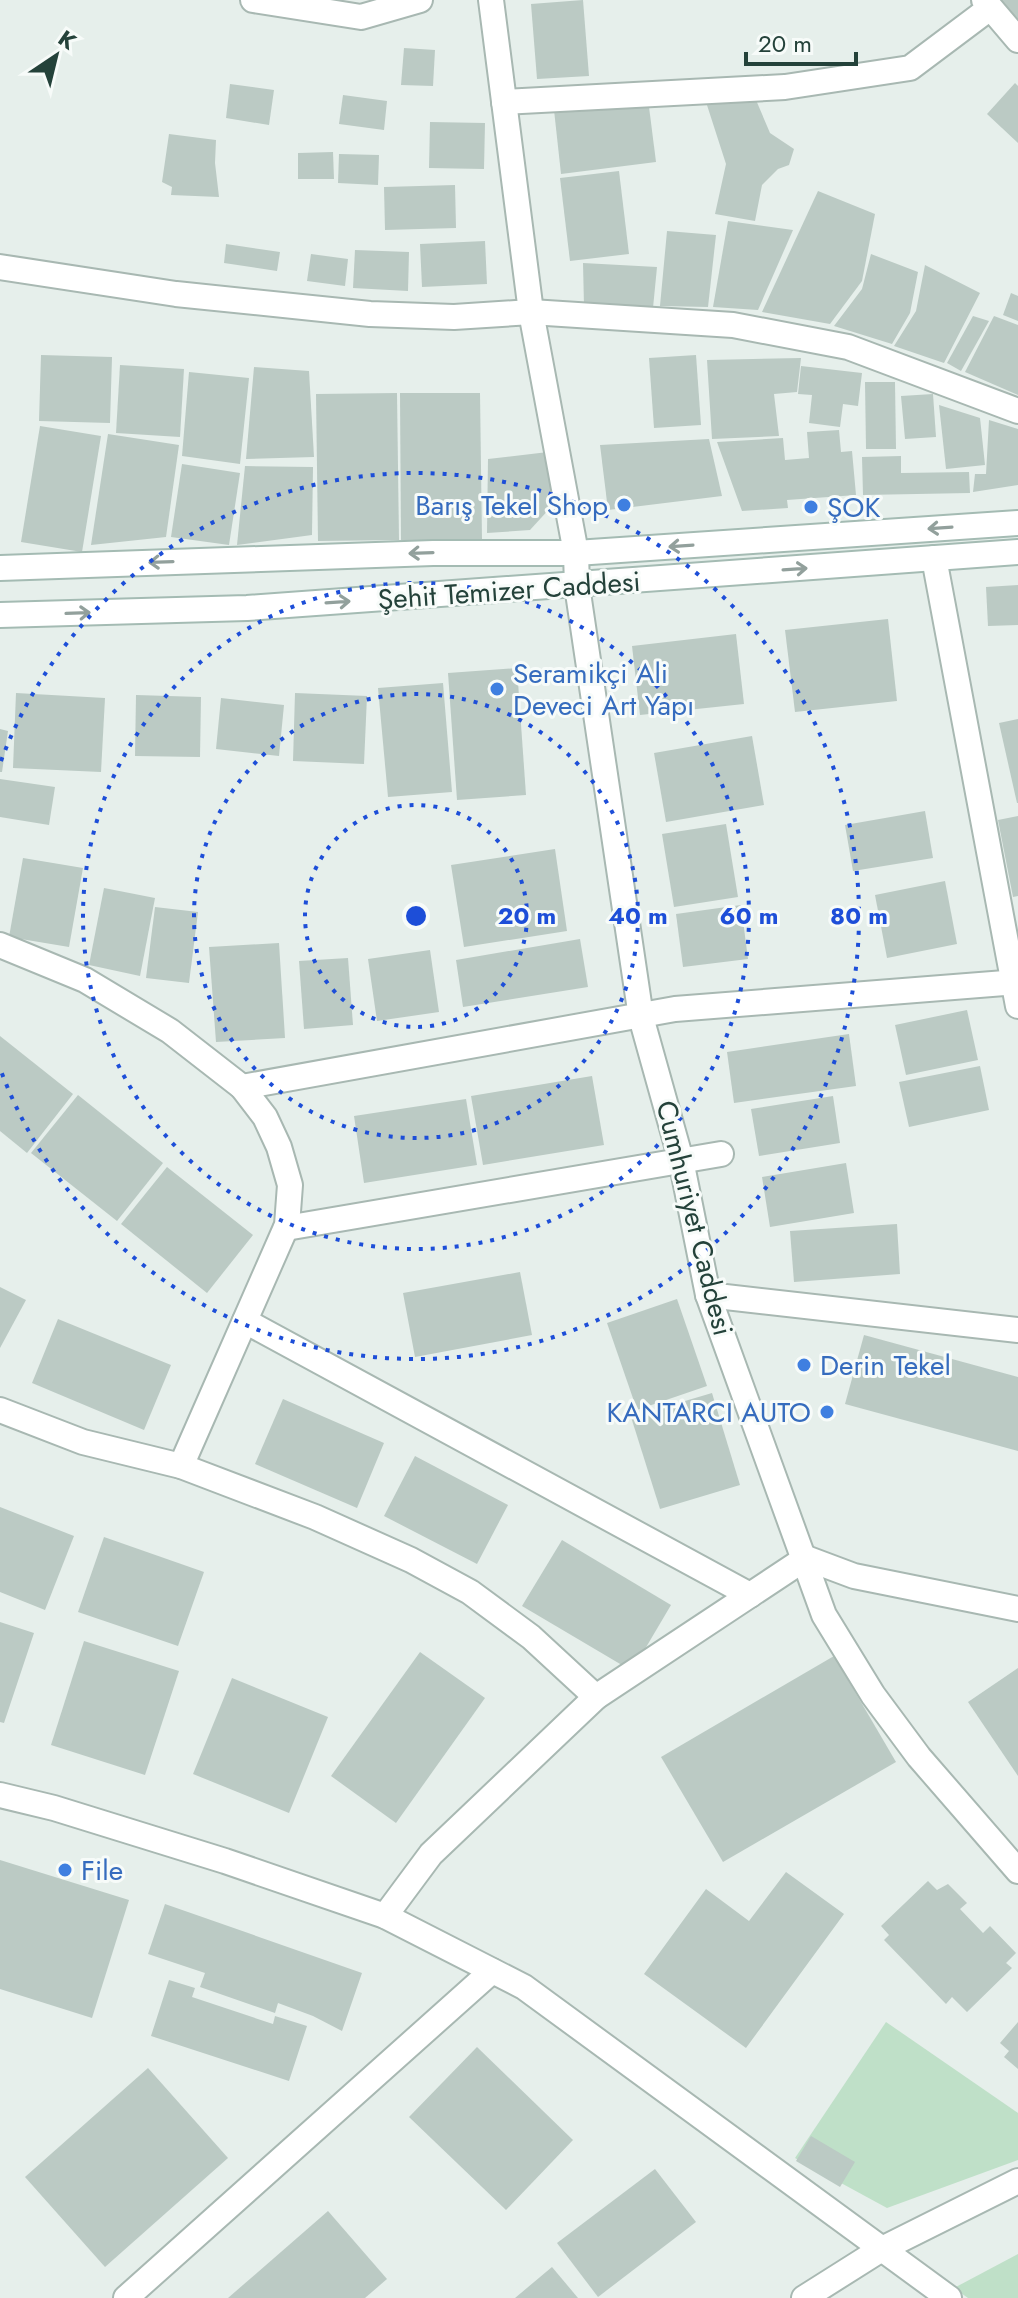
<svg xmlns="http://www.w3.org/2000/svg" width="1018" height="2298" viewBox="0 0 1018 2298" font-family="Jost,sans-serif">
<rect width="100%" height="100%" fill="#e6efeb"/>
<g fill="#bfe0c8">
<polygon points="886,2022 1018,2113 1018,2160 887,2208 795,2158"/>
<polygon points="1018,2254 1018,2298 968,2298 954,2288"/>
</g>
<g fill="#bbcac4">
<polygon points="583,0 589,76 537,79 531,4"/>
<polygon points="998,0 1018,0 1018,22"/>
<polygon points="404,48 435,50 433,86 401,85"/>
<polygon points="1015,83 1018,86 1018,143 987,114"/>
<polygon points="230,84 274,90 269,125 226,118"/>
<polygon points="343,95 387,101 384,130 339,124"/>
<polygon points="648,99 656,162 561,174 554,110"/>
<polygon points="756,100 770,133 794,149 789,165 778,169 762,185 755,221 715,214 726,164 706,102"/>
<polygon points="430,122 485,123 484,169 429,168"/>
<polygon points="169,134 216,140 215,163 219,197 171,195 172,187 162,182"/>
<polygon points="333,152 334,179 298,179 298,153"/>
<polygon points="339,154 379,155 378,185 338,183"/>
<polygon points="619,171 629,254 570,261 560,178"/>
<polygon points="455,185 456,228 385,230 384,187"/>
<polygon points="818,191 875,214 862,281 830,324 762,312"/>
<polygon points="728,221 793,230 758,310 713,307"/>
<polygon points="667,231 716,235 708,307 660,306"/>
<polygon points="485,241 487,284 422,287 420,244"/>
<polygon points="226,244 280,252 277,271 224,263"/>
<polygon points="355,250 409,252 408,291 353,288"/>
<polygon points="311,254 348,259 345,286 307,281"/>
<polygon points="871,254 918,272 910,313 892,344 834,326 862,289"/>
<polygon points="583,263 657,267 653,308 584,306"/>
<polygon points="925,265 980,293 944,363 894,346 916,311"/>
<polygon points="1011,293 1018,296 1018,321 1003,315"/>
<polygon points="973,316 989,321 961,371 947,363"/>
<polygon points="994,316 1018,325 1018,395 965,372"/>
<polygon points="41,355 112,357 110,423 39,421"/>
<polygon points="696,355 701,425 654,428 649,358"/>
<polygon points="801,358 797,392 774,394 779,436 712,439 707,360"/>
<polygon points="120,365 184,369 180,437 116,433"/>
<polygon points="801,366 862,373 858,406 843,404 840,427 809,423 812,395 798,394"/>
<polygon points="254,367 309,371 314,457 246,459"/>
<polygon points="189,372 249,378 240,464 182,456"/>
<polygon points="865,382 895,382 896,449 866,449"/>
<polygon points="397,393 399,540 318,541 316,394"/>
<polygon points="400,393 480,393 482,540 401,540"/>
<polygon points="933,394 936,437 905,439 901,396"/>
<polygon points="939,405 980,418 985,465 946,469"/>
<polygon points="989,420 1018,429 1018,485 973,492 975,474 986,474"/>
<polygon points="40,426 101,436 82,552 21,542"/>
<polygon points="839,430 841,452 852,451 856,495 787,500 788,508 742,511 717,442 783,438 785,460 809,458 807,432"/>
<polygon points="108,434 179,445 166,537 91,545"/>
<polygon points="709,439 722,496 608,510 600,445"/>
<polygon points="548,452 552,506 530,530 487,533 488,459"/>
<polygon points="901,456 901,473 969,472 970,493 863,495 862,457"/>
<polygon points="182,464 240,473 229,545 171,537"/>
<polygon points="245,466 313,467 312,535 237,545"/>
<polygon points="1018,585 1018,625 988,626 986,587"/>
<polygon points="888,619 897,701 795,712 785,630"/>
<polygon points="736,634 744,704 640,715 632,646"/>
<polygon points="517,668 526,795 457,800 448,673"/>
<polygon points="443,683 452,792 388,797 378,688"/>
<polygon points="16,693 105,698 101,772 13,768"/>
<polygon points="295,693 367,696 364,764 293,761"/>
<polygon points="136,695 201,697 200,757 135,756"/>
<polygon points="221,698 284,705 279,756 216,749"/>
<polygon points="1018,719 1018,803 1017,803 999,723"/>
<polygon points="0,729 8,731 2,772 0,772"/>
<polygon points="752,736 764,805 666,822 654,753"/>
<polygon points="0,779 55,787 49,825 0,817"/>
<polygon points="925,811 933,858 853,871 845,825"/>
<polygon points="1018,816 1018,896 1013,897 998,820"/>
<polygon points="726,824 738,897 674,907 662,834"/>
<polygon points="555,849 567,931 464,947 451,865"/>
<polygon points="23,858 83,868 69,947 9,937"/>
<polygon points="945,881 957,944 887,958 875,895"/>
<polygon points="104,888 155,898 140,976 89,965"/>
<polygon points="741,905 748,959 683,967 676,914"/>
<polygon points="155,907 198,912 189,983 146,978"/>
<polygon points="580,939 588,987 463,1007 456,960"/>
<polygon points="279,943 285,1038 216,1042 209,947"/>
<polygon points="430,950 439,1012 377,1021 368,959"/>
<polygon points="348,958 353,1025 304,1029 299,961"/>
<polygon points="967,1010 978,1060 906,1075 895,1025"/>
<polygon points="849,1034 856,1086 734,1103 727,1052"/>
<polygon points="0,1036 73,1094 27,1153 0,1131"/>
<polygon points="980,1066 989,1110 909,1127 899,1082"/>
<polygon points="592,1076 604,1145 483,1165 471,1096"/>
<polygon points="78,1095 163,1163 117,1221 31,1153"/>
<polygon points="833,1096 840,1143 759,1156 751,1109"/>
<polygon points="466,1099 477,1165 364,1183 354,1116"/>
<polygon points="846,1163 854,1213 770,1227 762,1177"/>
<polygon points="167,1167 253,1235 207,1293 121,1224"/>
<polygon points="897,1224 900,1274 794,1282 790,1231"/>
<polygon points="520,1272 532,1335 415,1357 403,1293"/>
<polygon points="0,1287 26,1300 0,1348"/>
<polygon points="677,1299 707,1386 637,1410 607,1323"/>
<polygon points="58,1319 171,1365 144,1430 32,1383"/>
<polygon points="864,1335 1018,1377 1018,1451 845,1404"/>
<polygon points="712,1393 740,1485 660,1509 631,1417"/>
<polygon points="283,1399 384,1443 357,1508 255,1464"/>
<polygon points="415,1456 508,1505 477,1564 384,1516"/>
<polygon points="0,1507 74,1536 45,1610 0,1592"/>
<polygon points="104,1537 204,1572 178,1646 78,1612"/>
<polygon points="562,1540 671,1605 632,1671 522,1606"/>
<polygon points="0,1622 34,1633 4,1723 0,1722"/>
<polygon points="84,1641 179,1671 145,1775 51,1745"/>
<polygon points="420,1652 485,1698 396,1823 331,1776"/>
<polygon points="834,1656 896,1762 723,1862 661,1757"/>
<polygon points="1018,1668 1018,1776 968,1702"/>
<polygon points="232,1678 328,1717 289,1813 193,1774"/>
<polygon points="0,1860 129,1900 92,2018 0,1989"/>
<polygon points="786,1872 844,1914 746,2048 644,1974 706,1889 749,1921"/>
<polygon points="928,1881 937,1890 948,1884 967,1903 960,1909 983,1933 990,1926 1016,1953 1006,1963 1012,1968 967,2012 952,1997 946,2004 884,1940 889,1935 881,1926"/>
<polygon points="165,1904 362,1973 342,2031 313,2016 278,2003 275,2013 200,1987 205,1973 148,1954"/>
<polygon points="169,1980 195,1988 192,1997 273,2024 275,2016 307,2026 289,2081 151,2036"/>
<polygon points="1018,2022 1018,2069 1004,2057 1009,2051 1000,2043"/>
<polygon points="477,2047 573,2140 506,2210 409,2117"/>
<polygon points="148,2068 228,2158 105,2267 25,2177"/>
<polygon points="811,2136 855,2162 840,2187 796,2161"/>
<polygon points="655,2169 696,2222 598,2297 557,2243"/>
<polygon points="328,2211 387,2279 365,2298 228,2298"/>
<polygon points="552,2267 578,2298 515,2298"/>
</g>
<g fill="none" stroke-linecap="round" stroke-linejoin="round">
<g stroke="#a8b8b2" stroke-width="28">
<g id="minor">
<polyline points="253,0 361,17 420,0"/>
<polyline points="491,0 531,312 576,553 577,586"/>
<polyline points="984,0 1018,40"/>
<polyline points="504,102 785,87 910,68 990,8"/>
<polyline points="0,267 176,294 370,314 454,317 531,312 733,325 848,347 1018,411"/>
<polyline points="934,558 1018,1006"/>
<polyline points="0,945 85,980 170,1031 242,1087 265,1117 279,1147 290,1185 287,1225 181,1466"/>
<polyline points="242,1087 675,1009 1018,982"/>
<polyline points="286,1228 721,1154"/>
<polyline points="708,1295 1018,1330"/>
<polyline points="245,1321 750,1595"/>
<polyline points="0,1410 83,1442 181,1466 315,1517 411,1560 470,1592 531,1637 596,1697"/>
<polyline points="0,1795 54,1808 225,1861 385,1916 524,1987 949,2298"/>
<polyline points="385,1916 431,1854 596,1697 806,1558 854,1576 1018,1609"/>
<polyline points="126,2298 492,1971"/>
<polyline points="804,2298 880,2250 1018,2181"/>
</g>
</g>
<g stroke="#a8b8b2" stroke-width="28">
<polyline id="tertiary" points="577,586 641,1017 681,1160 708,1295 824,1615 873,1695 919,1757 1018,1871"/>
</g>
<g stroke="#a4bbb3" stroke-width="28">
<g id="secondary">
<polyline points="0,568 433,553 576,553 1018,523"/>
<polyline points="0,615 247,608 1018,552"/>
</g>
</g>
<use href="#minor" stroke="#fff" stroke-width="24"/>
<use href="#tertiary" stroke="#fff" stroke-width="24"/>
<use href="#secondary" stroke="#fff" stroke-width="24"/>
</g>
<defs><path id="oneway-shaft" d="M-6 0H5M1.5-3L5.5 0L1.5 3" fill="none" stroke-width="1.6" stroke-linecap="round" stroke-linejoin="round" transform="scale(2)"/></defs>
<g stroke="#92a09c">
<use href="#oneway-shaft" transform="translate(940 528) rotate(176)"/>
<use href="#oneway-shaft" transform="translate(681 546) rotate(176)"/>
<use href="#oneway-shaft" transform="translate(421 553) rotate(178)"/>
<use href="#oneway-shaft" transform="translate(161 562) rotate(178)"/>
<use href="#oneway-shaft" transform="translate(795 569) rotate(-4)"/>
<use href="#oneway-shaft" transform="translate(338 602) rotate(-4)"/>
<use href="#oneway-shaft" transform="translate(78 613) rotate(-2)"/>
</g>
<g fill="none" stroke="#1d4ed8" stroke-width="4" stroke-dasharray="4 8">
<circle cx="416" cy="916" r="111"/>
<circle cx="416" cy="916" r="222"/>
<circle cx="416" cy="916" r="333"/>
<path d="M1 761A443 443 0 1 1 1 1071"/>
</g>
<g fill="#3f7fe0" stroke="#f7fbf9" stroke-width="3">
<circle cx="624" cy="505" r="8"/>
<circle cx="811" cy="507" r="8"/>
<circle cx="497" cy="689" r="8"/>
<circle cx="804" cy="1365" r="8"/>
<circle cx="827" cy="1412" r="8"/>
<circle cx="65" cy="1870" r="8"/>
</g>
<g text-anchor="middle" stroke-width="6" stroke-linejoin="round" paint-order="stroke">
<g font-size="28" fill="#366cbe" stroke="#f7fbf9" text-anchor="start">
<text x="608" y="515" text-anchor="end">Barış Tekel Shop</text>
<text x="827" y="517">ŞOK</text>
<text x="513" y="683">Seramikçi Ali<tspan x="513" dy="32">Deveci Art Yapı</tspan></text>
<text x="820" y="1375">Derin Tekel</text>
<text x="811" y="1422" text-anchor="end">KANTARCI AUTO</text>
<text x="81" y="1880">File</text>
</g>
<g font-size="28" fill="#24423a" stroke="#f7fbf9">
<text transform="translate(509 590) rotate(-4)" y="10">Şehit Temizer Caddesi</text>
<text transform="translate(695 1218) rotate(76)" y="10">Cumhuriyet Caddesi</text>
</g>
</g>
<circle cx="416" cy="916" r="12" fill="#1d4ed8" stroke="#f7fbf9" stroke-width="4"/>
<g font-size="24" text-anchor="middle" font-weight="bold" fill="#1d4ed8" stroke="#f7fbf9" stroke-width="6" stroke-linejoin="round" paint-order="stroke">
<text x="527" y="924">20 m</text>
<text x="638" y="924">40 m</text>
<text x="749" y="924">60 m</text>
<text x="859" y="924">80 m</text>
</g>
<g transform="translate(56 56) rotate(35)" stroke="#f7fbf9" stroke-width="6" paint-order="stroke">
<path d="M0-6L14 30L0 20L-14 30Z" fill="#24423a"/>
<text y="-12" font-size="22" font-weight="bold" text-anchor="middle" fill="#24423a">K</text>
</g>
<path d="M746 52v12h110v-12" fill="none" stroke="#24423a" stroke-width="4"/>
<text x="758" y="52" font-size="24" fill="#24423a" stroke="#f7fbf9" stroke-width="6" paint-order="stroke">20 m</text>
</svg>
